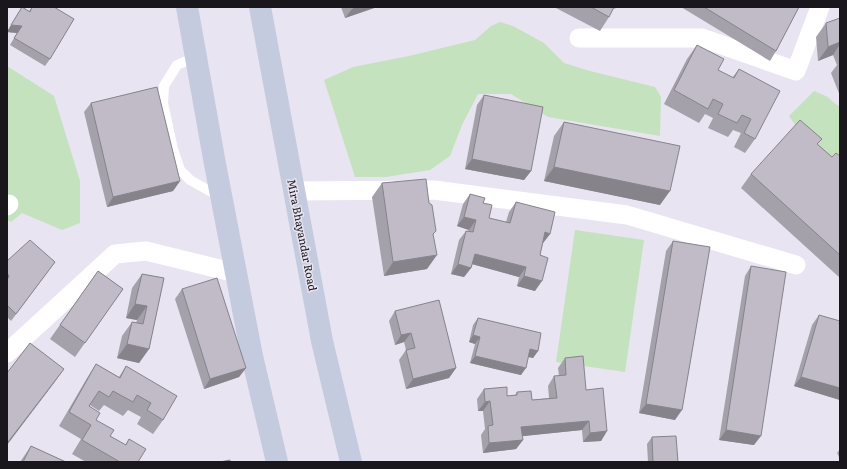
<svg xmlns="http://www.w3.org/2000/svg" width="847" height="469" viewBox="0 0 847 469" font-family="Literata,serif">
<rect width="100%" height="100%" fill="#e9e4f1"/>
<g fill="#c4e2bd">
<polygon points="500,22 513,26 544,43 564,63 590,71 655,87 661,97 660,136 548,117 511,94 478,94 462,125 450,156 430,170 386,177 355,177 324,80 353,67 409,56 475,40 491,26"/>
<polygon points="7,66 54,96 80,181 80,223 62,230 22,213 11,222 7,220"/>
<polygon points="814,91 828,97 833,102 840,107 840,170 798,129 789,116"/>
<polygon points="575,230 644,240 625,372 556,362"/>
</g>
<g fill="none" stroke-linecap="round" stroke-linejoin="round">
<polyline stroke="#fff" stroke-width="10" points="196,57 177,65 164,86 163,103 173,149 180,170 190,180 222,198"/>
<g stroke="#fff" stroke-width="19">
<polyline points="579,38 702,38 796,71 820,7"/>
<polyline points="293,191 434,190 627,215 796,265"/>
<polyline points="7,206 9,204"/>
<polyline points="7,353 115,254 146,251 236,273"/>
</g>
<g stroke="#c4cbdf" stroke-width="22">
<polyline points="187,7 215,164 252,356 277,462"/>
<polyline points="260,7 322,341 351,462"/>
</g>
</g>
<g fill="#a5a1ab">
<polygon points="22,7 29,11 32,7 54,7 50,59 45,66 10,45 17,33 7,32"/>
<polygon points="341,7 377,7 345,18"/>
<polygon points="554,7 620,7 613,9 609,17 600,31"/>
<polygon points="681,7 799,7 776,51 770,61"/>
<polygon points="840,18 840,96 831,73 837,65 833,55 818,61 816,37 826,23"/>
<polygon points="697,45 718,70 732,78 739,69 755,139 745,153 734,147 741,133 733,130 728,137 708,128 713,118 705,114 699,123 664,104 687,59"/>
<polygon points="484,95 531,171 524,180 465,169 477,105"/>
<polygon points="91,103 180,181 173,191 107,207 84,112"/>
<polygon points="564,122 660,205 544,181 554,136"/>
<polygon points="818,145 832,157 840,156 840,278 741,188 751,174"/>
<polygon points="382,183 429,203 433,234 427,269 384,276 372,197"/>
<polygon points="470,194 483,203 489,218 506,222 509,212 516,202 550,234 543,243 540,255 535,291 517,286 519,277 472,264 471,268 464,277 451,274 459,240 466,231 468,231 469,230 457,226 463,204"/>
<polygon points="673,241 675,420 639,413 666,251"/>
<polygon points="7,261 55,262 11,321 7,317"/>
<polygon points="751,266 754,445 719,440 745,276"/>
<polygon points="98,271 123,289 75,357 50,339"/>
<polygon points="142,274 164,278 149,349 139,363 117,358 122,336 132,322 136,323 137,320 126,318 132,288"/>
<polygon points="182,289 246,368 239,377 204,389 175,299"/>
<polygon points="395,311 456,368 449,378 406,389 399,360 406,350 404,342 395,345 389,321"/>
<polygon points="819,315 840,325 840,400 794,386 812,325"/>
<polygon points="478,318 538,351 533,358 528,357 521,375 470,363 475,344 469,342 473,325"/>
<polygon points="565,358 586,390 607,431 601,441 583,442 582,430 522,436 523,440 516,449 483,453 481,435 485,429 483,411 478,411 477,399 484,389 507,396 515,395 517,392 532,400 549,398 548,386 554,376 559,376 558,368"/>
<polygon points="96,364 119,377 126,366 163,420 153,434 137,424 141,417 128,410 123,416 104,405 99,411 90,405 89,406 96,420 110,436 125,445 129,439 138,462 86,462 72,454 81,439 59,426 87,378"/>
<polygon points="652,437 678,462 648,462 647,444"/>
<polygon points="31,446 66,462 20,462"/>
<polygon points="840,449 840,459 837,453"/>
</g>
<g fill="#86838b">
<polygon points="356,7 377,7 345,18 352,9"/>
<polygon points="11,25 22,26 17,33 7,32"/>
<polygon points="840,42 840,44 833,55 818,61 828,47"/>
<polygon points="472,159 531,171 524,180 465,169"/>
<polygon points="554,167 670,191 660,205 544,181"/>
<polygon points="180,181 173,191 107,207 113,197"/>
<polygon points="464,217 476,220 469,230 457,226"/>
<polygon points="545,232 550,234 543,243 539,242"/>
<polygon points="475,254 526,267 519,277 468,263"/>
<polygon points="437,255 427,269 384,276 393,262"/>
<polygon points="458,264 471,268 464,277 451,274"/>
<polygon points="524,276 542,281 535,291 517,286"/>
<polygon points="135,304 147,306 137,320 126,318"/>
<polygon points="411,333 404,342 395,345 401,335"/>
<polygon points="473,335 480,337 475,344 469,342"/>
<polygon points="127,344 149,349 139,363 117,358"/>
<polygon points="530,349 538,351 533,358 525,356"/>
<polygon points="475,356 526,368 521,375 470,363"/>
<polygon points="246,368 239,377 204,389 210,379"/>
<polygon points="456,368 449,378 406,389 413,379"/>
<polygon points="64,369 54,383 7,445 7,443"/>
<polygon points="801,377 840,388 840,400 794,386"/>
<polygon points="490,401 483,411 478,411 485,402"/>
<polygon points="646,404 682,410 675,420 639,413"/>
<polygon points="589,421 582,430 515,437 521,427"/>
<polygon points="726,430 761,436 754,445 719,440"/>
<polygon points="607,431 601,441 583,442 590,433"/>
<polygon points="523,440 516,449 483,453 489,443"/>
</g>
<g fill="#c0bbc7" stroke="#86838b">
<polygon points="22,7 30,12 32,7 54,7 74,19 50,59 14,38 22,26 11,25"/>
<polygon points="591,7 614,7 609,17"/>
<polygon points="704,7 799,7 776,51"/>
<polygon points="840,18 840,42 828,47 826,23"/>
<polygon points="697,45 724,59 718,70 734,78 739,69 780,91 755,139 744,133 751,119 742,115 737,123 718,114 723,104 713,99 708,109 674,90"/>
<polygon points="157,87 180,181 113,197 91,103"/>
<polygon points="484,95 543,107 531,171 472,159"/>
<polygon points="800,120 822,139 817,144 832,157 836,153 840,156 840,255 751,174"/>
<polygon points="564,122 680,146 670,191 554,167"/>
<polygon points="426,179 429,203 432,205 436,231 433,234 437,255 393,262 382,183"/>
<polygon points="470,194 485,198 483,203 492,205 489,218 510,223 516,202 555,212 550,234 545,232 540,255 548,258 542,281 524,276 526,267 475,254 471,268 458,264 466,231 473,232 476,220 464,217"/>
<polygon points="30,240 55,262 16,314 7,305 7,280 9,276 7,273 7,261"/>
<polygon points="673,241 710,247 682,410 646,404"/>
<polygon points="751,266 786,272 761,436 726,430"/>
<polygon points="98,271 123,289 85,343 60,325"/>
<polygon points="142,274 164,278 149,349 127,344 132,322 143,324 147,306 135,304"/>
<polygon points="217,278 246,368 210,379 182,289"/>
<polygon points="439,300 456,368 413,379 406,350 415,348 411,333 401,335 395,311"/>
<polygon points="819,315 840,321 839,324 840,325 840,388 801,377"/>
<polygon points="478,318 541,333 538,351 530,349 526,368 475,356 480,337 473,335"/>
<polygon points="30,343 64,369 8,442 7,442 7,373"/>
<polygon points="583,356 586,390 603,388 607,431 590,433 589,421 521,427 523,440 489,443 488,426 493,425 490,401 485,402 484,389 507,387 507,396 517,395 517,392 531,391 532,400 557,398 554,376 566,375 565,358"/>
<polygon points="96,364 120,378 126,366 177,396 163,420 147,410 151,403 137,395 133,402 113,391 109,397 99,391 89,406 100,413 96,420 114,430 110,436 126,445 129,439 146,449 138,462 120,462 82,440 91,425 69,412"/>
<polygon points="676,436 678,462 653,462 652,437"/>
<polygon points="31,446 66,462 23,462"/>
<polygon points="230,460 230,462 220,462"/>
</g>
<g text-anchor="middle" stroke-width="3" stroke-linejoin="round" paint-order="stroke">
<g font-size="11" fill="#19171b" stroke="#e9e4f1">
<text transform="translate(302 235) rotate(79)" y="4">Mira Bhayandar Road</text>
</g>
</g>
<rect width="847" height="469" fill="none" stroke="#19171b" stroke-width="16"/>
</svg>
